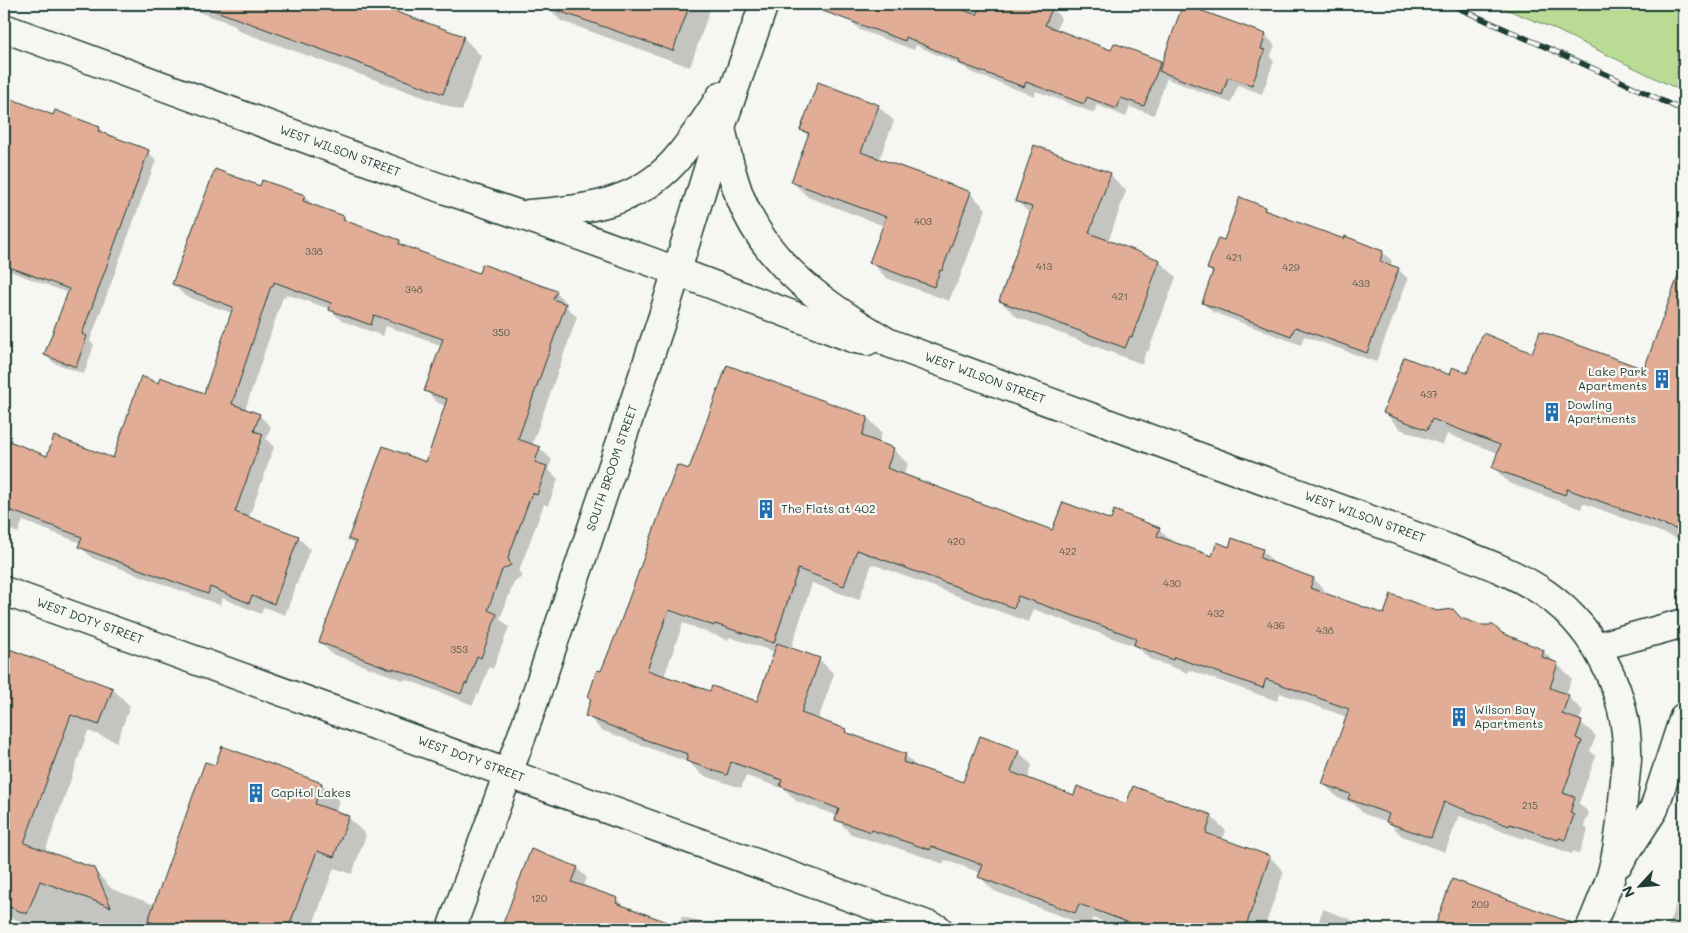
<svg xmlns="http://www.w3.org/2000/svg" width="1688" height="933" viewBox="0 0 1688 933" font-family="Mali,sans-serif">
<rect width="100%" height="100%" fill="#f6f6f2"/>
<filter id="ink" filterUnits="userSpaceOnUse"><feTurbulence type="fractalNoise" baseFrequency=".02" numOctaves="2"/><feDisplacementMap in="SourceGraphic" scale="10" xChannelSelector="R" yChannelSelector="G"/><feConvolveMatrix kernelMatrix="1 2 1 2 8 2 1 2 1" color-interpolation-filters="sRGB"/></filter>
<g filter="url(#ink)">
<polygon fill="#badb94" stroke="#6c8c64" points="1493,4 1684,4 1684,92 1550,27"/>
<g fill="#0003" fill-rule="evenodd">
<polygon points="141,4 163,4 160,11"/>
<polygon points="175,4 371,4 463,37 481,56 462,111 239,31 233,24"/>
<polygon points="545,4 712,4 690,67 561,21"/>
<polygon points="857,4 1039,4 1052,8 1061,18 1056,31 1112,52 1160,62 1163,65 1265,35 1275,45 1270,57 1274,61 1262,94 1238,85 1231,103 1170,80 1167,78 1154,115 1130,107 1126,117 1097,105 1094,113 1036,91 1034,96 970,72 966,68 916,45 914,50 860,30 850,20"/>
<polygon points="5,105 99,128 107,136 148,152 156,160 90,341 94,345 84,374 54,363 45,355 68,293 4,269"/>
<polygon points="878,106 894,121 879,160 970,193 986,209 957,285 956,284 949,301 886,278 871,262 884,226 808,197 792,182 809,137 802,130"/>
<polygon points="1110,174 1126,191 1108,242 1159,261 1176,277 1148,352 1146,351 1142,364 1017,317 1000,301 1031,215 1016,200"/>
<polygon points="261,188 304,196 315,207 344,217 351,224 400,241 406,248 480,274 556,292 568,304 567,307 577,317 532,445 540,448 552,460 548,469 558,479 548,506 544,504 519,571 522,577 514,582 500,619 509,627 493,669 489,667 479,695 477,694 473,705 405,679 405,681 332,654 320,642 356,546 349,539 427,464 446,406 438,403 426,391 442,346 386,326 383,336 342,321 330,309 286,294 285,298 283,297 245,410 259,415 271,427 266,439 274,447 249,518 298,537 310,549 285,615 264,607 261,614 222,598 220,605 92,558 80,546 81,543 23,521 18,533 4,527 4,441 47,458 113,459 159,384 205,395 232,313 185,296 173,284"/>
<polygon points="1265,208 1270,214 1345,241 1383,252 1392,261 1390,266 1398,269 1408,279 1376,362 1304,336 1301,345 1213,312 1203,303 1214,274 1208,269 1225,242"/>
<polygon points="1684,263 1684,541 1583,503 1581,509 1509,483 1493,467 1498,453 1447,434 1443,445 1400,429 1385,413 1450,376 1467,375 1533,355 1645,371"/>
<path d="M 727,367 L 868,418 L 882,433 L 878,444 L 893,449 L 908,464 L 903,476 L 1053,532 L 1111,522 L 1159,529 L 1174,544 L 1213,557 L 1230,548 L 1262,550 L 1277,566 L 1314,579 L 1328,594 L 1327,595 L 1385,616 L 1461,619 L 1543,651 L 1572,678 L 1566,695 L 1583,711 L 1579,721 L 1596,736 L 1590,751 L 1596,756 L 1579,803 L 1589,813 L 1584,826 L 1588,830 L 1579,854 L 1573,851 L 1572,854 L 1525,837 L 1524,839 L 1459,816 L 1445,852 L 1402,836 L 1388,822 L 1364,814 L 1354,804 L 1338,798 L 1323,783 L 1347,717 L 1280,693 L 1277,701 L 1189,670 L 1188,673 L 1150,659 L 1137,647 L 1033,609 L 1028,622 L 872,564 L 859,600 L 812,583 L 791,649 L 819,659 L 834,674 L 818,720 L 845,730 L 850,735 L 905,755 L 918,768 L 964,784 L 1018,751 L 1032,765 L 1028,779 L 1074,797 L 1211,816 L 1226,831 L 1222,840 L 1270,857 L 1284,872 L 1264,929 L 1124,929 L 1093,918 L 1090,927 L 994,891 L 980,877 L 981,873 L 945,860 L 944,864 L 886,844 L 885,845 L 851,834 L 837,819 L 838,816 L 796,801 L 785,789 L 746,776 L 741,788 L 702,775 L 690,763 L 601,730 L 587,715 L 602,673 L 690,471 ZM 683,623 L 728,640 L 729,637 L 775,652 L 758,703 L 711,693 L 664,677 Z"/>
<polygon points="4,649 113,689 130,706 117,742 88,731 45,852 93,869 112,889 155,905 322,784 339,801 335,813 348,817 366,835 352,874 334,868 312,927 315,929 41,929 4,915"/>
<polygon points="532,851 577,868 587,878 583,887 618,899 627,909 678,927 682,916 718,929 502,929"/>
<polygon points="1452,880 1532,910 1551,929 1435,929"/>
<polygon points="1684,882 1684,929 1667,929"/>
<polygon points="1323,909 1352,920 1361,929 1316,929"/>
</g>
<g fill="#e2ad96" stroke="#1f3d34">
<polygon points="205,4 374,4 464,36 443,94 205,7"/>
<polygon points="550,4 690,4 673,51 550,8"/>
<polygon points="813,4 947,4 977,15 981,4 1054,4 1045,25 1111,50 1114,43 1161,61 1144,106 1121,98 1117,109 1087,97 1084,104 1026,82 1024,87 959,63 960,61 906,37 905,41 812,7"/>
<polygon points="1183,4 1266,34 1261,49 1265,50 1252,85 1228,77 1222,95 1159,71"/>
<polygon points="818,82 879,105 861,152 971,192 942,271 940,270 934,287 869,263 886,217 791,182 809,133 800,130"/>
<polygon points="4,96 53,115 55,110 100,127 98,131 149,150 82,334 87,336 76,367 44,355 69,289 4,265"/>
<polygon points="1034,145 1111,173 1089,233 1160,260 1132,337 1130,336 1125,348 999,301 1032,207 1015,201"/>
<polygon points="215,169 260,186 262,180 305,195 303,201 344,216 343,220 400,240 399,244 479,273 482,264 557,291 553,299 566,304 518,439 540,447 535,462 547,466 537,495 532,493 508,558 511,565 502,570 488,610 497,614 481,658 477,656 467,684 465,683 461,694 393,668 393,670 319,642 356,542 348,539 383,446 426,462 447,399 424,391 443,339 374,315 371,325 329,310 331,303 274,282 273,286 271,286 232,404 260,414 254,431 263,434 235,512 299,536 274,604 252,596 249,603 210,587 208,594 78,547 82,537 4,508 4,439 47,456 54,436 113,458 141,376 158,383 160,377 204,393 233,307 172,284"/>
<polygon points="1240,197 1265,207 1264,210 1344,239 1345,236 1383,251 1380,261 1399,268 1367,353 1295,327 1291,336 1202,303 1213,271 1207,269 1218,238 1224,240"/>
<polygon points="1681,268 1684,269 1684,514 1678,530 1567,489 1565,495 1492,468 1500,445 1432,419 1427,430 1383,413 1404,357 1450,375 1452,367 1467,373 1483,333 1532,353 1540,331 1644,369"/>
<polygon points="727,365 868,417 862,436 894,448 887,468 1052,530 1063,502 1111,520 1114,510 1160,528 1157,536 1212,556 1217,542 1229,547 1232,538 1263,549 1260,558 1314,578 1310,588 1384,614 1391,594 1437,611 1453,609 1461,618 1481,625 1493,625 1502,633 1544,650 1542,657 1558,663 1550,688 1569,695 1562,714 1582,721 1576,738 1582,741 1563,793 1575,797 1570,813 1574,815 1565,840 1559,838 1558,840 1510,824 1509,826 1444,802 1431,838 1386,822 1389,814 1348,799 1350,794 1322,784 1349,709 1266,679 1263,688 1174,657 1173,660 1134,645 1136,638 1018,596 1014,608 857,550 844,586 798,569 774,643 715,624 714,626 669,610 647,670 710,691 712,686 757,701 777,643 820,658 801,713 846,729 845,732 906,754 903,762 963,782 980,736 1019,750 1011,772 1074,795 1077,786 1126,804 1133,786 1212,815 1206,833 1270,856 1245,929 1146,929 1079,904 1075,913 978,877 983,865 931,846 930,850 872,830 871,832 835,820 839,809 780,786 782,780 731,762 727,775 686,761 688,754 649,741 585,716 591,699 588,697 597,670 601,671 618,629 677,465 689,469"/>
<polygon points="4,647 113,688 99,725 71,715 24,843 94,868 111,907 40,881 27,914 4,905"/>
<polygon points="222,746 322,783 315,804 349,816 334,857 317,851 288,929 170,929 148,921 205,762 215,765"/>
<polygon points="531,849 578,867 572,882 618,898 616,903 678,926 677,929 501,929"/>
<polygon points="1452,879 1575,924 1575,929 1434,929"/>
</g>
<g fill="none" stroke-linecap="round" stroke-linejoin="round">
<g stroke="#1f3d34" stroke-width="31">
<polyline id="street" points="4,591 938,929"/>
</g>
<g stroke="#1f3d34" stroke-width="31">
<g id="secondary">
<path d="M 4,28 L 446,190 C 584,235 719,287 855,339 L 867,341"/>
<path d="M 721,127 C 726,151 731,174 740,197 C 767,267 828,307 889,343 L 1439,545 C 1476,559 1514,572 1546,594 C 1598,631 1629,697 1627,759 C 1626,773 1624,787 1623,801 C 1621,826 1618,851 1611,876 C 1605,894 1597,912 1590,929"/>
<path d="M 529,214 C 583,210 635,205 674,162 C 692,142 706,119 721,96"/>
<polyline points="1596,647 1684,623"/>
<polyline points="1619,863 1654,809 1684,717"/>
<polyline points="451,929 529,716 662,319 721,127 764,4"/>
</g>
</g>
<use href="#street" stroke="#f6f6f2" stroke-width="28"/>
<use href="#secondary" stroke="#f6f6f2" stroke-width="28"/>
<g stroke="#1f3d34" stroke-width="5.5">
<polyline id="rail" points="1449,4 1610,76 1684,111"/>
</g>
<use href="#rail" stroke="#f6f6f2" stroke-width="4" stroke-dasharray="11" stroke-linecap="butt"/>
</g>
</g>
<defs>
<g id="building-bare" transform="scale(1.5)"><path d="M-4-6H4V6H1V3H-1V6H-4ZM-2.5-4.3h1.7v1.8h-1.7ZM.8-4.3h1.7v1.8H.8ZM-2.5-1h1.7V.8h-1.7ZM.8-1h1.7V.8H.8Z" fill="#1f6fb2" stroke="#f6f6f2" stroke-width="2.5" paint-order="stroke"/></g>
</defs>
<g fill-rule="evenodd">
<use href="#building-bare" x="1662" y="379"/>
<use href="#building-bare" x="1552" y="412"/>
<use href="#building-bare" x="766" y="509"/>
<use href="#building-bare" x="1459" y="717"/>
<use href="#building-bare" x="256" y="793"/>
</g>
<g text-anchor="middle" stroke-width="4.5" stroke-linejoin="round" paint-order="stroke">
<g font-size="10" fill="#50594c">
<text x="923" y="225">403</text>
<text x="314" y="255">338</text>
<text x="1234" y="261">421</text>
<text x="1044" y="270">413</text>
<text x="1291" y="271">429</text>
<text x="1361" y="287">433</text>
<text x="414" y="293">348</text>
<text x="1120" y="300">421</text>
<text x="501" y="336">350</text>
<text x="1429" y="398">437</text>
<text x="956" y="545">420</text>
<text x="1068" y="555">422</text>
<text x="1172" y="587">430</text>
<text x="1216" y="617">432</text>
<text x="1276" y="629">436</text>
<text x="1325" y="634">438</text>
<text x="459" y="653">353</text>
<text x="1530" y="809">215</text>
<text x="539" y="902">120</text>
<text x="1480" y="908">209</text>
</g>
<g font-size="12" fill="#1f3d34" stroke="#f6f6f2">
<text transform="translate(340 151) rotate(20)" y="4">WEST WILSON STREET</text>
<text transform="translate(985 378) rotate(20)" y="4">WEST WILSON STREET</text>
<text transform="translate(612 468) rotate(-71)" y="4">SOUTH BROOM STREET</text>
<text transform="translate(1365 517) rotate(20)" y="4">WEST WILSON STREET</text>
<text transform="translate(90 621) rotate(20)" y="4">WEST DOTY STREET</text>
<text transform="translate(471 759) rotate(20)" y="4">WEST DOTY STREET</text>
</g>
<g font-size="12" fill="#1f3d34" stroke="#f6f6f2" text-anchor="start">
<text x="1647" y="376" text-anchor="end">Lake Park<tspan x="1647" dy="14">Apartments</tspan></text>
<text x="1567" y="409">Dowling<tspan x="1567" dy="14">Apartments</tspan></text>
<text x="781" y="513">The Flats at 402</text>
<text x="1474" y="714">Wilson Bay<tspan x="1474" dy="14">Apartments</tspan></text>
<text x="271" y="797">Capitol Lakes</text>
</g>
</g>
<rect width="1688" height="933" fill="none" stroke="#f6f6f2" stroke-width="20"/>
<rect x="10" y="10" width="1668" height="913" fill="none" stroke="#1f3d34" stroke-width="2" filter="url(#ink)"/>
<g transform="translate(1640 886) rotate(244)" stroke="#f6f6f2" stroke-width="4" paint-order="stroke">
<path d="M0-4L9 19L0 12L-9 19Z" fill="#1f3d34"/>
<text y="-8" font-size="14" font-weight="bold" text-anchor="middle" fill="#1f3d34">N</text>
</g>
</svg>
